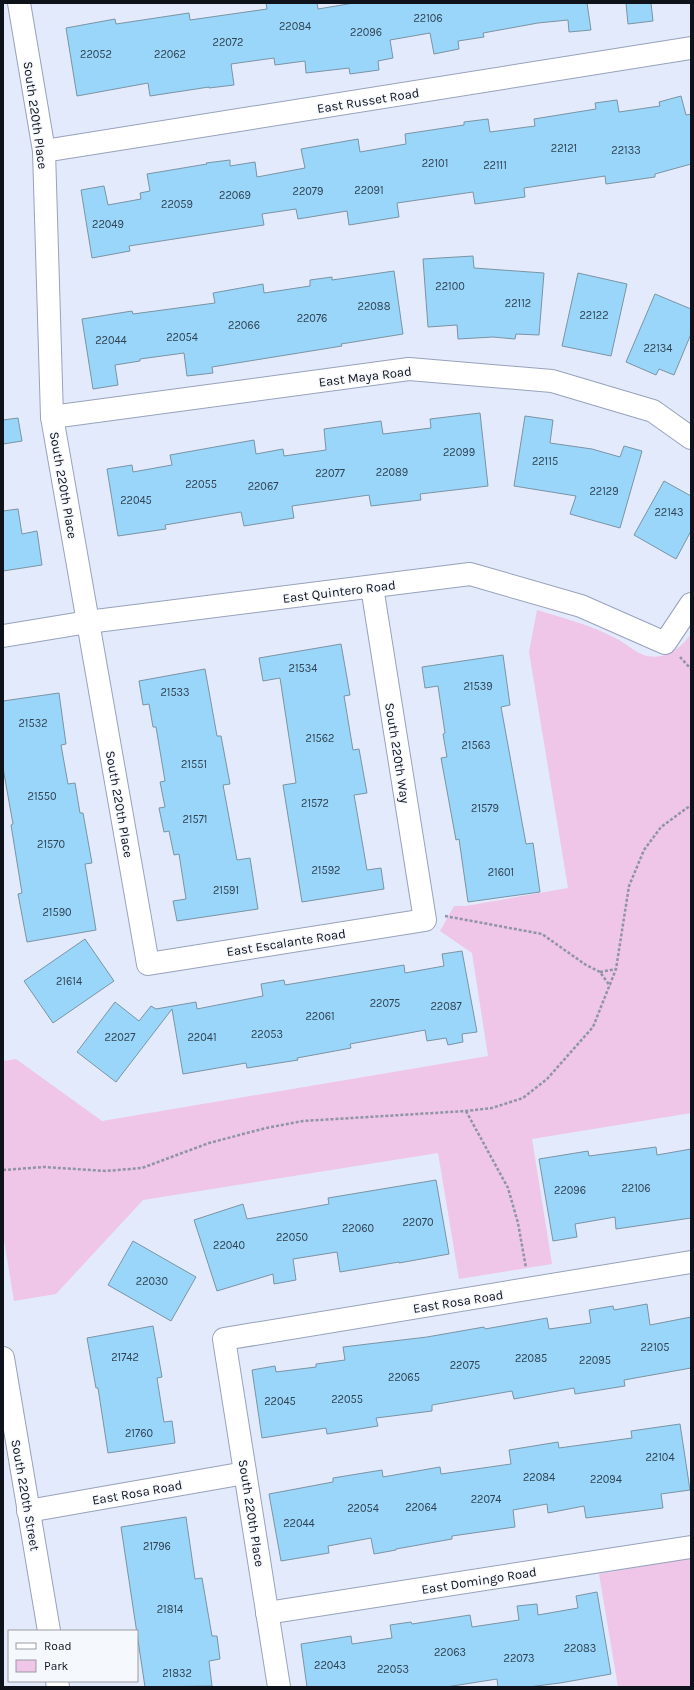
<svg xmlns="http://www.w3.org/2000/svg" width="694" height="1690" viewBox="0 0 694 1690" font-family="Karla,sans-serif">
<rect width="100%" height="100%" fill="#e3eafb"/>
<g fill="#efc5e8">
<path d="M 537,610 C 563,618 591,625 615,638 C 626,643 635,653 647,656 C 666,660 681,648 691,634 L 691,1113 L 532,1139 L 552,1264 L 459,1279 L 438,1153 L 143,1200 L 56,1294 L 14,1301 L 3,1234 L 3,1061 L 16,1059 L 102,1121 L 488,1056 L 472,953 L 440,931 L 454,906 L 466,906 L 568,888 L 529,652 Z"/>
<polygon points="691,1558 691,1687 618,1687 599,1574"/>
</g>
<g fill="#99d6fa" stroke="#7a94a5">
<polygon points="266,3 317,3 318,9 354,3 587,3 591,30 569,32 568,20 538,23 483,33 484,37 458,41 459,49 434,54 430,33 390,40 393,58 378,61 379,70 350,74 349,68 306,73 305,61 275,65 274,58 231,64 234,85 209,88 209,87 150,96 148,83 77,96 66,28 115,19 116,24 189,13 190,20 267,9"/>
<polygon points="626,3 651,3 653,21 628,24"/>
<polygon points="681,96 686,115 691,114 691,164 655,174 655,177 606,184 605,176 524,188 525,197 475,204 473,192 397,203 399,217 349,225 347,211 298,219 296,209 262,214 264,225 129,246 130,251 92,258 81,190 104,186 108,205 141,199 140,193 150,191 147,174 207,164 206,163 230,160 230,166 255,162 257,177 305,168 301,149 358,139 360,152 406,144 405,134 464,125 464,122 488,119 490,132 535,126 534,119 596,109 595,103 617,100 619,112 660,106 659,102"/>
<polygon points="473,256 474,268 544,273 539,335 516,334 515,339 493,337 458,339 457,325 428,327 423,259"/>
<polygon points="394,271 403,334 341,344 342,346 212,367 213,373 187,376 184,353 140,359 140,361 115,365 118,385 93,389 82,319 132,311 133,314 215,303 213,293 263,284 264,293 310,286 310,280 332,277 332,280"/>
<polygon points="578,273 627,284 611,356 562,346"/>
<polygon points="655,294 691,309 691,334 674,375 659,369 656,375 626,362"/>
<polygon points="480,413 488,486 420,494 421,500 371,506 369,495 292,506 294,518 244,526 241,512 165,525 166,529 118,536 107,469 132,465 133,472 172,465 170,455 254,440 256,454 283,449 284,456 326,450 324,429 381,421 383,434 431,428 430,419"/>
<polygon points="525,416 553,420 550,443 592,449 620,457 624,446 642,451 620,528 570,514 576,496 514,486"/>
<polygon points="18,418 22,441 3,444 3,420"/>
<polygon points="664,481 691,496 691,531 676,559 634,535"/>
<polygon points="18,509 22,534 37,531 42,565 3,571 3,511"/>
<polygon points="341,644 350,695 344,696 353,750 359,749 367,793 354,795 362,841 367,870 381,868 384,889 302,902 283,785 296,783 280,678 263,681 259,658"/>
<polygon points="503,655 510,705 501,707 526,844 533,843 540,892 468,902 459,839 456,840 441,758 447,757 443,734 445,733 438,686 425,688 422,667"/>
<polygon points="205,669 217,736 221,736 230,784 223,785 237,860 250,858 258,909 177,921 173,901 186,899 179,854 174,855 169,831 164,832 159,808 165,807 160,782 165,781 156,727 153,727 149,704 143,705 139,681"/>
<polygon points="59,693 66,744 61,745 68,784 75,783 80,813 83,813 92,863 85,864 96,930 27,942 18,894 22,893 11,825 13,824 3,768 3,701"/>
<polygon points="85,939 114,981 53,1023 24,981"/>
<polygon points="462,951 477,1032 462,1034 463,1042 448,1045 446,1038 427,1041 425,1030 350,1044 351,1048 297,1058 298,1060 247,1068 246,1063 183,1074 172,1009 116,1082 77,1052 115,1002 139,1021 151,1006 156,1009 196,1002 197,1009 263,996 261,984 284,980 285,985 404,965 405,973 444,966 442,954"/>
<polygon points="656,1147 657,1155 691,1149 691,1218 616,1229 615,1217 575,1224 577,1237 553,1241 539,1159 588,1151 589,1156"/>
<polygon points="436,1180 449,1254 399,1263 399,1262 340,1272 337,1252 293,1259 296,1280 274,1284 273,1274 217,1291 194,1220 243,1204 247,1219 329,1204 328,1198"/>
<polygon points="133,1241 196,1277 171,1321 108,1285"/>
<polygon points="647,1304 650,1325 691,1317 691,1368 624,1380 625,1386 575,1394 574,1388 514,1399 512,1391 432,1405 432,1411 376,1418 378,1426 327,1434 326,1428 262,1438 252,1370 275,1366 276,1372 316,1367 316,1364 345,1360 343,1347 427,1337 484,1327 485,1329 547,1318 549,1329 591,1323 589,1310 613,1306 614,1310"/>
<polygon points="153,1326 162,1377 157,1378 164,1422 172,1421 175,1443 108,1453 98,1388 96,1388 87,1338"/>
<polygon points="680,1424 690,1490 661,1494 663,1508 586,1518 584,1506 548,1513 547,1504 513,1510 515,1527 452,1536 452,1539 396,1549 396,1550 374,1554 371,1538 328,1546 329,1553 281,1561 269,1494 333,1482 333,1478 382,1470 383,1477 440,1467 441,1474 511,1464 509,1450 558,1442 559,1448 632,1438 631,1431"/>
<polygon points="186,1517 195,1579 202,1578 212,1636 217,1636 220,1659 209,1661 212,1686 145,1687 121,1527"/>
<polygon points="597,1592 611,1674 560,1683 528,1687 498,1687 497,1679 446,1687 307,1687 301,1644 351,1636 352,1644 392,1638 390,1625 411,1622 412,1624 470,1615 472,1627 519,1620 517,1606 537,1604 538,1615 578,1608 576,1596"/>
</g>
<g fill="none" stroke-linecap="round" stroke-linejoin="round">
<g stroke="#97a2bb" stroke-width="24">
<g id="minor">
<polyline points="19,3 44,151 52,417 148,964 425,920 372,587"/>
<polyline points="44,151 691,48"/>
<polyline points="52,417 409,369 552,381 653,411 691,438"/>
<polyline points="3,636 88,622 470,574 581,606 665,643 691,604"/>
<polyline points="3,1358 49,1631"/>
<polyline points="28,1511 245,1473"/>
<polyline points="267,1613 691,1547"/>
<polyline points="57,1681 58,1687"/>
<polyline points="279,1687 224,1339 691,1262"/>
</g>
</g>
<g stroke="#8f95a2" stroke-width="2.5" stroke-dasharray="3 2" stroke-linecap="butt">
<polyline points="680,657 691,669"/>
<polyline points="445,916 542,934 586,965 600,972 610,986"/>
<polyline points="600,972 616,969"/>
<polyline points="466,1111 508,1188 518,1223 526,1268"/>
<polyline points="3,1170 44,1167 106,1171 142,1168 209,1143 266,1128 303,1121 466,1111 492,1108 523,1098 547,1079 593,1027 616,969 629,886 644,850 661,827 691,805"/>
</g>
<use href="#minor" stroke="#fff" stroke-width="22"/>
</g>
<g text-anchor="middle" stroke-width="3" stroke-linejoin="round" paint-order="stroke">
<g font-size="11" fill="#314352">
<text x="428" y="22">22106</text>
<text x="295" y="30">22084</text>
<text x="366" y="36">22096</text>
<text x="228" y="46">22072</text>
<text x="96" y="58">22052</text>
<text x="170" y="58">22062</text>
<text x="564" y="152">22121</text>
<text x="626" y="154">22133</text>
<text x="435" y="167">22101</text>
<text x="495" y="169">22111</text>
<text x="369" y="194">22091</text>
<text x="308" y="195">22079</text>
<text x="235" y="199">22069</text>
<text x="177" y="208">22059</text>
<text x="108" y="228">22049</text>
<text x="450" y="290">22100</text>
<text x="518" y="307">22112</text>
<text x="374" y="310">22088</text>
<text x="594" y="319">22122</text>
<text x="312" y="322">22076</text>
<text x="244" y="329">22066</text>
<text x="182" y="341">22054</text>
<text x="111" y="344">22044</text>
<text x="658" y="352">22134</text>
<text x="459" y="456">22099</text>
<text x="545" y="465">22115</text>
<text x="392" y="476">22089</text>
<text x="330" y="477">22077</text>
<text x="201" y="488">22055</text>
<text x="263" y="490">22067</text>
<text x="604" y="495">22129</text>
<text x="136" y="504">22045</text>
<text x="669" y="516">22143</text>
<text x="303" y="672">21534</text>
<text x="478" y="690">21539</text>
<text x="175" y="696">21533</text>
<text x="33" y="727">21532</text>
<text x="320" y="742">21562</text>
<text x="476" y="749">21563</text>
<text x="194" y="768">21551</text>
<text x="42" y="800">21550</text>
<text x="315" y="807">21572</text>
<text x="485" y="812">21579</text>
<text x="195" y="823">21571</text>
<text x="51" y="848">21570</text>
<text x="326" y="874">21592</text>
<text x="501" y="876">21601</text>
<text x="226" y="894">21591</text>
<text x="57" y="916">21590</text>
<text x="69" y="985">21614</text>
<text x="385" y="1007">22075</text>
<text x="446" y="1010">22087</text>
<text x="320" y="1020">22061</text>
<text x="267" y="1038">22053</text>
<text x="120" y="1041">22027</text>
<text x="202" y="1041">22041</text>
<text x="636" y="1192">22106</text>
<text x="570" y="1194">22096</text>
<text x="418" y="1226">22070</text>
<text x="358" y="1232">22060</text>
<text x="292" y="1241">22050</text>
<text x="229" y="1249">22040</text>
<text x="152" y="1285">22030</text>
<text x="655" y="1351">22105</text>
<text x="125" y="1361">21742</text>
<text x="531" y="1362">22085</text>
<text x="595" y="1364">22095</text>
<text x="465" y="1369">22075</text>
<text x="404" y="1381">22065</text>
<text x="347" y="1403">22055</text>
<text x="280" y="1405">22045</text>
<text x="139" y="1437">21760</text>
<text x="660" y="1461">22104</text>
<text x="539" y="1481">22084</text>
<text x="606" y="1483">22094</text>
<text x="486" y="1503">22074</text>
<text x="421" y="1511">22064</text>
<text x="363" y="1512">22054</text>
<text x="299" y="1527">22044</text>
<text x="157" y="1550">21796</text>
<text x="170" y="1613">21814</text>
<text x="580" y="1652">22083</text>
<text x="450" y="1656">22063</text>
<text x="519" y="1662">22073</text>
<text x="330" y="1669">22043</text>
<text x="393" y="1673">22053</text>
<text x="177" y="1677">21832</text>
</g>
<g font-size="13" fill="#0e121a" stroke="#f5f8fd">
<text transform="translate(368 100) rotate(-9)" y="5">East Russet Road</text>
<text transform="translate(36 115) rotate(82)" y="5">South 220th Place</text>
<text transform="translate(365 376) rotate(-7)" y="5">East Maya Road</text>
<text transform="translate(64 485) rotate(80)" y="5">South 220th Place</text>
<text transform="translate(339 591) rotate(-7)" y="5">East Quintero Road</text>
<text transform="translate(398 753) rotate(81)" y="5">South 220th Way</text>
<text transform="translate(120 804) rotate(80)" y="5">South 220th Place</text>
<text transform="translate(286 942) rotate(-9)" y="5">East Escalante Road</text>
<text transform="translate(458 1301) rotate(-9)" y="5">East Rosa Road</text>
<text transform="translate(137 1492) rotate(-10)" y="5">East Rosa Road</text>
<text transform="translate(26 1495) rotate(80)" y="5">South 220th Street</text>
<text transform="translate(252 1513) rotate(81)" y="5">South 220th Place</text>
<text transform="translate(479 1580) rotate(-9)" y="5">East Domingo Road</text>
</g>
</g>
<rect width="694" height="1690" fill="none" stroke="#0e121a" stroke-width="8"/>
<rect x="8" y="1630" width="130" height="52" fill="#f5f8fd" stroke="#999ca2"/>
<rect x="16" y="1643" width="20" height="6" fill="#ffffff" stroke="#999ca2"/>
<text x="44" y="1650" font-size="12" fill="#0e121a">Road</text>
<rect x="16" y="1660" width="20" height="12" fill="#efc5e8" stroke="#999ca2"/>
<text x="44" y="1670" font-size="12" fill="#0e121a">Park</text>
</svg>
